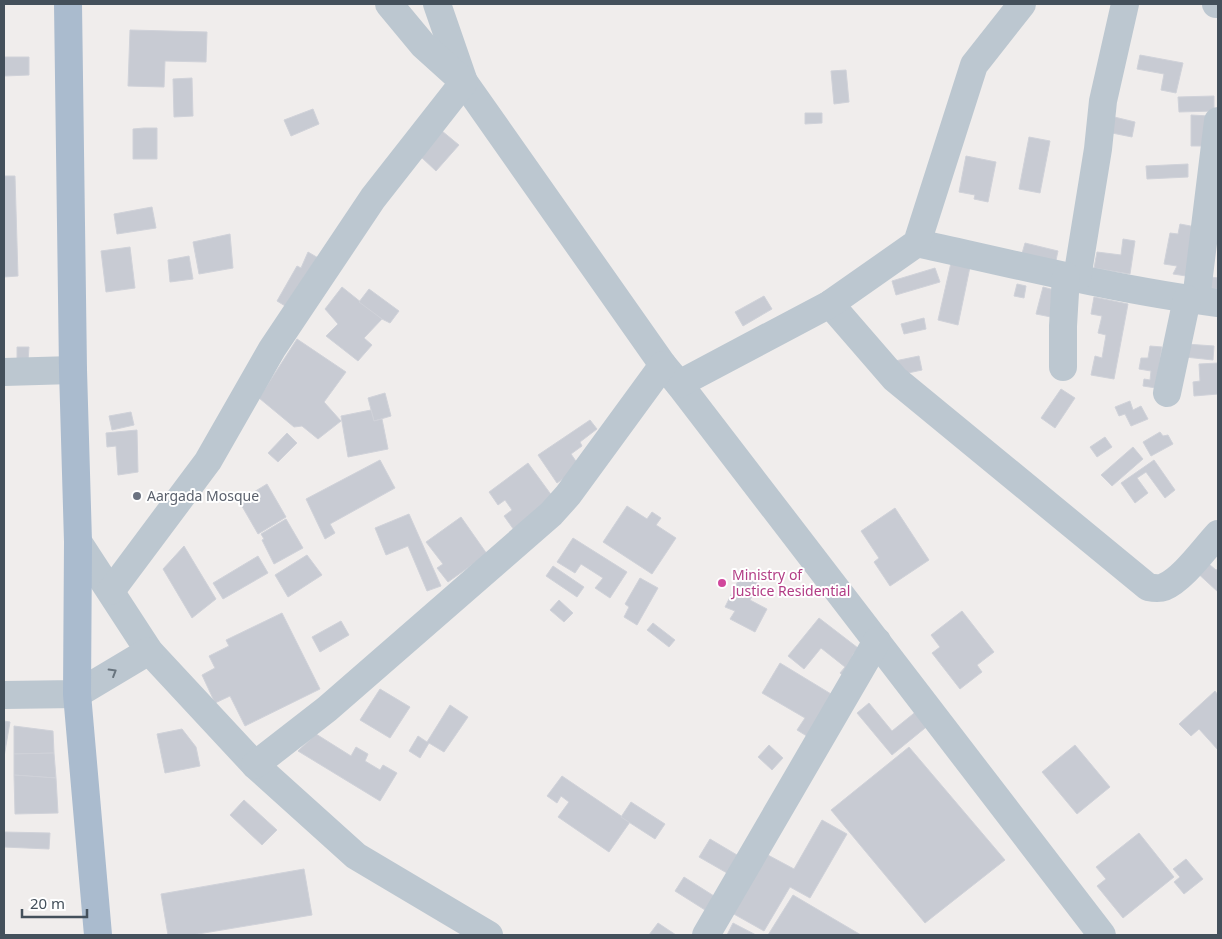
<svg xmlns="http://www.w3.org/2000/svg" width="1222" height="939" viewBox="0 0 1222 939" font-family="'Noto Sans',sans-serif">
<rect width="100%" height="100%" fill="#f0edec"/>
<g fill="#c8cbd3" stroke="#d0d2d9">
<polygon points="130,30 207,32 206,62 165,61 164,87 128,86"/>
<polygon points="1140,55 1183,63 1176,93 1161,90 1164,74 1137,69"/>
<polygon points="4,57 29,57 29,75 4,76"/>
<polygon points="846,70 849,102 834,104 831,71"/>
<polygon points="192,78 193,116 174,117 173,79"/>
<polygon points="1214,96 1214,111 1179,112 1178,97"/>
<polygon points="313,109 319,124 291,136 284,120"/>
<polygon points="805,113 822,113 822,123 805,124"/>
<polygon points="1106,115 1135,122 1132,137 1102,131"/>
<polygon points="1191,115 1209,116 1209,146 1191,146"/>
<polygon points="144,128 157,128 157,159 133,159 133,129"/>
<polygon points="442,131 459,145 436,171 420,156"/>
<polygon points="1029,137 1050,141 1040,193 1019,189"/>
<polygon points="966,156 996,162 988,202 974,199 975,195 959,192"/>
<polygon points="1188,164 1188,177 1147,179 1146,166"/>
<polygon points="4,176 15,176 18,276 4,277"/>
<polygon points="152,207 156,228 117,234 114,214"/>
<polygon points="1180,224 1201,228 1193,277 1173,274 1177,266 1164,264 1170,233 1178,234"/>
<polygon points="230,234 233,268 199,274 193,242"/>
<polygon points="1123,239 1135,241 1130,274 1094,268 1097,252 1121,255"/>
<polygon points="1025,243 1058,251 1055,265 1021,257"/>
<polygon points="130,247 135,288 106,292 101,251"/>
<polygon points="308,252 320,259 295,312 277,301 297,266 301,268"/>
<polygon points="189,256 193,279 170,282 168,260"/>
<polygon points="951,263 970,267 958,325 938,320"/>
<polygon points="935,268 940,282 896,295 892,281"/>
<polygon points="1218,273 1218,289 1210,288 1211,277 1218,278"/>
<polygon points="1017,284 1026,286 1024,298 1014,296"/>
<polygon points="342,287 382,319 364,338 372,345 358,361 326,336 338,324 325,309"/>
<polygon points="1043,287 1058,291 1051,317 1036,314"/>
<polygon points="369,289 399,311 390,323 382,319 359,302"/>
<polygon points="764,296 772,309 743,326 735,312"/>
<polygon points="1094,297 1128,304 1114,379 1091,375 1095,356 1102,358 1106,335 1098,333 1102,316 1091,314"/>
<polygon points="924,318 926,329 904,334 901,324"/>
<polygon points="297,339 346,372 324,402 341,421 318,439 302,426 294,427 259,398"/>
<polygon points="1186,344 1214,346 1213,360 1185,357"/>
<polygon points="1150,346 1162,347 1156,388 1143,386 1144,379 1150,380 1151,371 1139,369 1141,358 1148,358"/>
<polygon points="17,347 29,347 28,361 17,360"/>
<polygon points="919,356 922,370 894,376 890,362"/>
<polygon points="1218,363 1218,394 1194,396 1193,382 1200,381 1199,364"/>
<polygon points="1061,389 1075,398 1055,428 1041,418"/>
<polygon points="385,393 391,416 374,421 368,398"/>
<polygon points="1130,401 1133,410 1141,406 1148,419 1131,426 1125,414 1119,416 1115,407"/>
<polygon points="371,410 374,421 382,419 388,449 348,457 341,416"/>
<polygon points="131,412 134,425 112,430 109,416"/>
<polygon points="590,420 597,429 580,442 582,446 571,454 580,467 557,483 538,455"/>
<polygon points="137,430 138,472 118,475 116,446 107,447 106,433"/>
<polygon points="1160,432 1163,436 1168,435 1173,444 1151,456 1143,442"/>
<polygon points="287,433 297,443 278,462 268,453"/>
<polygon points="1105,437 1112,447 1097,457 1090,447"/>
<polygon points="1133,447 1143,459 1112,486 1101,475"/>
<polygon points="380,460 395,488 330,524 335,533 325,539 306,499"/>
<polygon points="1154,460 1175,490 1165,498 1146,472 1137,478 1148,493 1135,503 1121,483"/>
<polygon points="528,463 555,500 514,530 504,516 512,510 505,500 498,505 489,492"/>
<polygon points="267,484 286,517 258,534 239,501"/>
<polygon points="627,506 647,519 652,512 661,518 656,525 676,538 652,574 603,542"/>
<polygon points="895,508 929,560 890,586 874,562 879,558 861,531"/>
<polygon points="409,514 441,586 427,591 408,546 386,555 375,528"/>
<polygon points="461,517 487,554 448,582 437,568 443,564 426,542"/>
<polygon points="286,519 303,548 274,564 262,540 264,539 261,534"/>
<polygon points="573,538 627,572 610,598 595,588 603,578 581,564 575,573 557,562"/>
<polygon points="184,546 216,599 192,618 163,569"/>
<polygon points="307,555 322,575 288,597 275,575"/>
<polygon points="258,556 268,573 223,599 213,583"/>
<polygon points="1203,559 1216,570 1218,569 1218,592 1193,569"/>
<polygon points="553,566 584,587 577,597 546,576"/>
<polygon points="741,575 759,584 750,600 767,609 755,632 730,619 735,611 725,607"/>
<polygon points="640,578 658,588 637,625 624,617 629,607 625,604"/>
<polygon points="559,600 573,613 564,622 550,610"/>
<polygon points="962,611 994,652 977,665 982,672 960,689 932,653 940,647 931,635"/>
<polygon points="282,613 320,689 245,726 230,696 215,703 202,675 215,668 209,656 229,646 226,640"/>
<polygon points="819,618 858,648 852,656 863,664 849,680 840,673 845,667 821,648 804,669 788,656"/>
<polygon points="341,621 349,635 320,652 312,637"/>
<polygon points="653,623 675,640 669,647 647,630"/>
<polygon points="780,663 836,697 810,738 797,730 805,718 762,693"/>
<polygon points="380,689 410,707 390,738 360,720"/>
<polygon points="1215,691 1218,695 1218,750 1199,729 1191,736 1179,724"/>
<polygon points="869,703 892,731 918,710 930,724 892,755 857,713"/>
<polygon points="450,705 468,717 444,752 429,743 420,758 409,751 418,736 427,742"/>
<polygon points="4,721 10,722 4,757"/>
<polygon points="14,726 53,731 54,753 14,754"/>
<polygon points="182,729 196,747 200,766 165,773 157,734"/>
<polygon points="316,734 351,756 356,747 368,754 365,761 380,770 383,765 397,773 380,801 298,751"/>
<polygon points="769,745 783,758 772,770 758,757"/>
<polygon points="1075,745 1110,787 1077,814 1042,772"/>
<polygon points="909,747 1005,860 925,923 831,810"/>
<polygon points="54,753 56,778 14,775 14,754"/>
<polygon points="14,775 56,778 58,813 15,814"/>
<polygon points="562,776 630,822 609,852 558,817 569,802 561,796 557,803 547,796"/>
<polygon points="244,800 277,830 262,845 230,815"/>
<polygon points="631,802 665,824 655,839 621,817"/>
<polygon points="822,820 847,834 810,898 790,887 764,931 732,913 766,854 794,869"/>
<polygon points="4,832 50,833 49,849 4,847"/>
<polygon points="1139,833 1174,877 1123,918 1097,886 1106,879 1096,867"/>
<polygon points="710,839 737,855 727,873 699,857"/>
<polygon points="1186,859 1203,879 1184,894 1174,882 1180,877 1173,869"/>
<polygon points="304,869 312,915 192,935 168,935 161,894"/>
<polygon points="684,877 714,896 705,910 675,891"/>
<polygon points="793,895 861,935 768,935"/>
<polygon points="658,923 676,935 649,935"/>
<polygon points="733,923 756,935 727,935"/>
</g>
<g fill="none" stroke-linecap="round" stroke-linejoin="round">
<g stroke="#bcc7d0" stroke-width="28">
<polyline points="437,4 464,82 663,365 679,384 1102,935"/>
<polyline points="1216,4 1218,4"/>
<path d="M 917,243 C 1017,265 1117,290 1218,303"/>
<polyline points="1077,278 1098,149 1103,101 1125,4"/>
<polyline points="1196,300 1218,121"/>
<path d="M 830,304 L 895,379 L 1148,587 C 1153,588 1159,589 1164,587 C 1183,579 1204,549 1218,534"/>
<polyline points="1063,367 1063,326 1066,276"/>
<polyline points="4,372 73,370"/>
<polyline points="679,384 830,304 917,243 974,65 1022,4"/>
<polyline points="1167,393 1187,299"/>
<polyline points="78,542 149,651 255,765 356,856 489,935"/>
<polyline points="111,591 208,461 272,349 373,198 464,82 423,45 389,4"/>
<polyline points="4,695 77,694 149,651"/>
<polyline points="255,765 327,709 551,514 568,495 663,365"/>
<polyline points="706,935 877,641"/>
</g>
<polyline stroke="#aabbce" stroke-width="28" points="68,4 73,370 78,542 77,694 98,935"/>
</g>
<defs><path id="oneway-chevron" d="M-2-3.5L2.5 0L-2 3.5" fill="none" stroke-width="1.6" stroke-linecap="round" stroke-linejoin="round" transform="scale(1.25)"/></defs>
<use stroke="#68747e" href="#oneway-chevron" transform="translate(113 672) rotate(-31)"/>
<circle fill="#6b7280" stroke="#fff" stroke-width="2" cx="137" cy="496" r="5"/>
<circle fill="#d1479c" stroke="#fff" stroke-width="2" cx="722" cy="583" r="5"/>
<g text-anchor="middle" stroke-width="4" stroke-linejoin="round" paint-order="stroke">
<g font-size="14" fill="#5b616d" stroke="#fff" text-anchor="start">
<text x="147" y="501">Aargada Mosque</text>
</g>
<g font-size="14" fill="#b23c85" stroke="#fff" text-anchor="start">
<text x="732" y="580">Ministry of<tspan x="732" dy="16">Justice Residential</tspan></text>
</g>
</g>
<rect width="1222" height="939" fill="none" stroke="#44505b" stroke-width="10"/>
<path d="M22 909v8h65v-8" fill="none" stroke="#44505b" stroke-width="2.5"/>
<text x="30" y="909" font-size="15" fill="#44505b" stroke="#ffffff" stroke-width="4" paint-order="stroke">20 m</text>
</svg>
